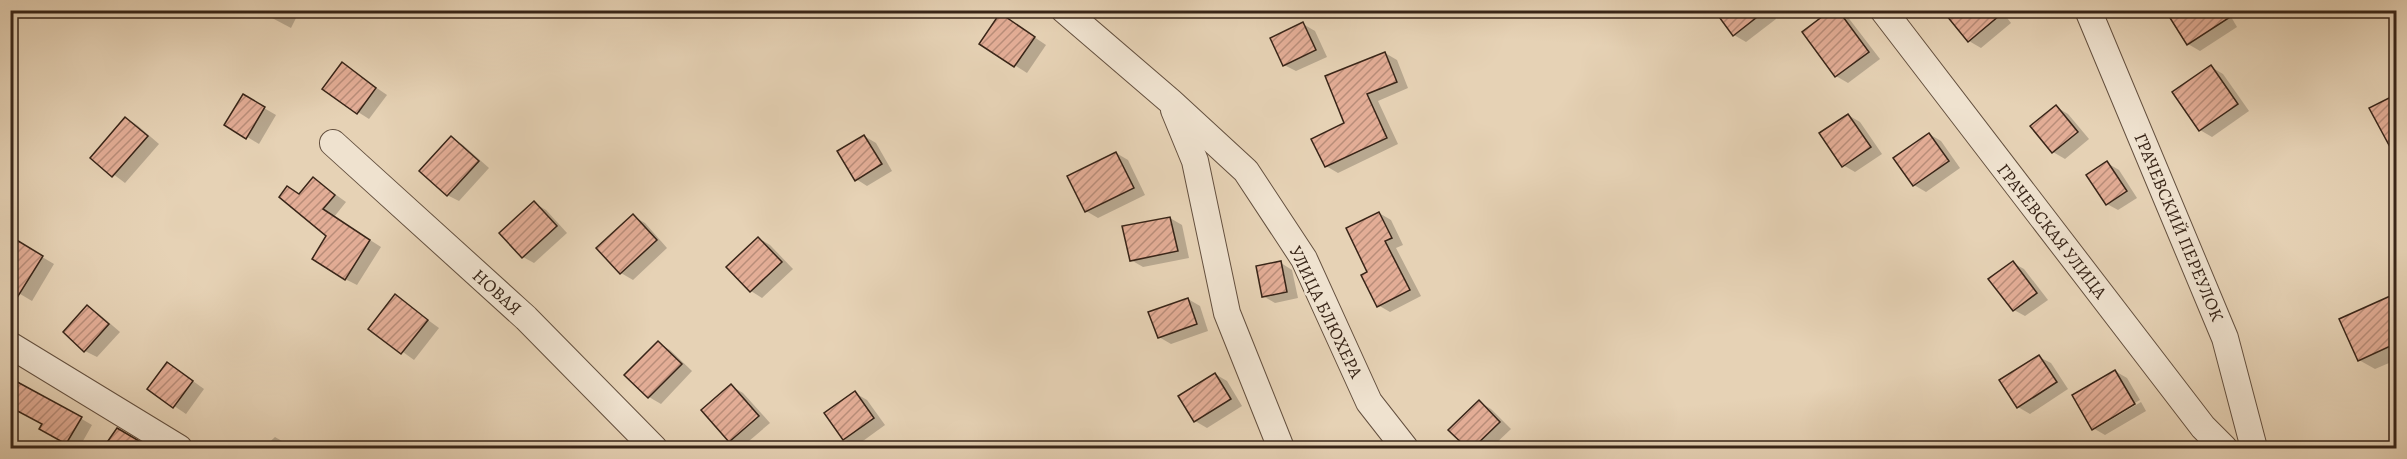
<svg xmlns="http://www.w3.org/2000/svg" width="2407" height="459" viewBox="0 0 2407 459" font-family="Alegreya,serif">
<defs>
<pattern id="building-hatch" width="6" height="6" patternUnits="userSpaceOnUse" patternTransform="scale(1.5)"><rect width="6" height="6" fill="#e3ad96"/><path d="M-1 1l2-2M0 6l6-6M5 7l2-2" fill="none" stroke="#b98d79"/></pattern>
</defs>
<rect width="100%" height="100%" fill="#e6d2b5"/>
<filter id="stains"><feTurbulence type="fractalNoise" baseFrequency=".00333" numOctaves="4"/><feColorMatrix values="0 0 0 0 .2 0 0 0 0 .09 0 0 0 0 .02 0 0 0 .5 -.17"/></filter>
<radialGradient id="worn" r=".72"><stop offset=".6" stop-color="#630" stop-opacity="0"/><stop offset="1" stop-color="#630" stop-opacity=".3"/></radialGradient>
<g fill="#0003">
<polygon points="257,10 300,10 291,28"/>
<polygon points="1729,10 1769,10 1776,19 1746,42 1734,35"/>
<polygon points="1838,10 1847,16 1880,59 1848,83 1836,76"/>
<polygon points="2001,10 2011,23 1981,48 1969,41"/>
<polygon points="2227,10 2237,27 2200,51 2188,44"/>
<polygon points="1012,22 1046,45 1027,73 981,44"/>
<polygon points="1303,24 1315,31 1327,57 1296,71 1284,65"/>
<polygon points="1385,53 1397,60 1408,88 1378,101 1398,144 1338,173 1326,166 1346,124"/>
<polygon points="342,64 387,95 369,119 358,112"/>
<polygon points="2211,67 2223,74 2249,111 2212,137 2200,130"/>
<polygon points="243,96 276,115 259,144 226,124"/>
<polygon points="2056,107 2068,114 2089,139 2065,159 2053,152"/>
<polygon points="1848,115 1860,122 1882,154 1855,172 1843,165"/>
<polygon points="126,118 137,125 159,144 125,183 92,158"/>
<polygon points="1929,134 1941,141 1960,168 1926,192 1914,185"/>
<polygon points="864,136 876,143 892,171 867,186 856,179"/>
<polygon points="452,138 463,145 489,168 459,201 447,195"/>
<polygon points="1116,153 1128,160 1145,195 1098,218 1086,211"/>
<polygon points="2107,163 2119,170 2137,198 2118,210 2107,204"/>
<polygon points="314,179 346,202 334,217 381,247 357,285 345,279 328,235 300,195"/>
<polygon points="534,203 546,210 567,233 534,263 523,257"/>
<polygon points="1379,213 1391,220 1403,245 1396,248 1421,296 1390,312 1378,305 1369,273"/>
<polygon points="633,216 645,223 667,248 633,280 621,273"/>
<polygon points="1170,218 1182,225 1189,258 1143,267 1131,260"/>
<polygon points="10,238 54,264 32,301 10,288"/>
<polygon points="758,238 770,245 793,269 762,298 751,291"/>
<polygon points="1281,263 1292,270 1298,298 1275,303 1263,296"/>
<polygon points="2013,263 2024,269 2048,300 2025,316 2014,310"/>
<polygon points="2396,295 2396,360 2375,369 2359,360"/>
<polygon points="395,296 439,328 414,360 370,328"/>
<polygon points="1188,299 1200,306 1208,331 1171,344 1159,337"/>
<polygon points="88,307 99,314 120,332 97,357 85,351 65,332"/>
<polygon points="658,343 670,350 692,371 661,404 649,397 626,375"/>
<polygon points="2039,357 2051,363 2068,389 2030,414 2018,407"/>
<polygon points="179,371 204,389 186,414 149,389"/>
<polygon points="2115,371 2127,378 2140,400 2097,425 2097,428 2141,402 2146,411 2105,435 2093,428"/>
<polygon points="1215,374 1227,381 1242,406 1207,428 1195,421"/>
<polygon points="10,377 92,425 79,448 41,428 43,424 10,406"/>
<polygon points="731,386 743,393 770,423 742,447 730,441"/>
<polygon points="855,393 867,400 885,425 856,446 844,439 826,414"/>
<polygon points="1479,402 1491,409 1511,429 1491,448 1469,448 1450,430"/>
<polygon points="118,430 149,448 106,448"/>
<polygon points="275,437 287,444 291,448 263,448"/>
<polygon points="2396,443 2396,448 2378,448"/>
</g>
<g fill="url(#building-hatch)" stroke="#382518" stroke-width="1.5">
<polygon points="1714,10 1766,10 1733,36"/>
<polygon points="1831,10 1838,10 1869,52 1835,77 1802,32"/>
<polygon points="1942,10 2006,10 1968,42"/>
<polygon points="2165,10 2241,10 2187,45"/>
<polygon points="1000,13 1035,37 1014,67 979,44"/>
<polygon points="1303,22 1316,50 1283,66 1270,38"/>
<polygon points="1385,52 1397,82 1367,94 1387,138 1325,167 1311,139 1344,123 1325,76"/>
<polygon points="342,62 376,88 357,114 322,89"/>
<polygon points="2211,65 2238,104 2199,131 2172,92"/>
<polygon points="243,94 265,107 246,139 224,125"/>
<polygon points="2397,94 2397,160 2369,108"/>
<polygon points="2056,105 2078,132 2052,153 2030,126"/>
<polygon points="1848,114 1871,147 1842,167 1819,133"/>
<polygon points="125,117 148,136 112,177 90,158"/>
<polygon points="1929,133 1949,161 1913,186 1893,158"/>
<polygon points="864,135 882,164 855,181 837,151"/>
<polygon points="451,136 479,161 447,196 419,171"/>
<polygon points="1116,152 1134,188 1085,212 1067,176"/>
<polygon points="2107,161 2127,191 2106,205 2086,175"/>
<polygon points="313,177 335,195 323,209 370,240 345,280 312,259 326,236 279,197 287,186 299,194"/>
<polygon points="534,201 557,226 522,258 499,233"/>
<polygon points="1379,212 1392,238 1385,241 1410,290 1377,307 1361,275 1367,272 1346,228"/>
<polygon points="633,214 657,240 620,274 596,248"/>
<polygon points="1170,217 1178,251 1130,261 1122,226"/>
<polygon points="10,236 43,256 10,309"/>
<polygon points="758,237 782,262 750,292 726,267"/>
<polygon points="1281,261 1287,292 1262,297 1256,266"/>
<polygon points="2013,261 2037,293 2013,311 1988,279"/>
<polygon points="2397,293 2397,343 2358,361 2339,319"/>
<polygon points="395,294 428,320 401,354 368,329"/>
<polygon points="1188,298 1197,324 1158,338 1148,312"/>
<polygon points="87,305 109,324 84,352 63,332"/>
<polygon points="658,341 682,364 648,398 624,375"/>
<polygon points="2039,355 2057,382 2017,408 1999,380"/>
<polygon points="167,362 193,381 173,408 147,389"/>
<polygon points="2115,370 2135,404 2092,430 2072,395"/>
<polygon points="1215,373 1231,399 1194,422 1178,396"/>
<polygon points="10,378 82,417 66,444 39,429 42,424 10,407"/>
<polygon points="731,384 759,416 729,442 701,410"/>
<polygon points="855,391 874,418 843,440 824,413"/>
<polygon points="1479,400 1500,422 1473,448 1467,448 1448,430"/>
<polygon points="117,428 151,448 103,448"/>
</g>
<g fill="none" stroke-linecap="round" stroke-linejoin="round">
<g stroke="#64503f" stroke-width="28">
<g id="minor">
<polyline points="1064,10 1170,101 1246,171 1304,259 1369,402 1405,448"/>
<polyline points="1883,10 2203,427 2224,448"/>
<polyline points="2088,10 2225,338 2254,448"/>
<polyline points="1174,110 1195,161 1227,313 1281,448"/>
<polyline points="333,143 526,318 654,448"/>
<polyline points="10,345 179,448"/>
</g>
</g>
<use href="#minor" stroke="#efe2cf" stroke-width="26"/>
</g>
<g text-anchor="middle" stroke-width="5" stroke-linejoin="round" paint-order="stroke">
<g font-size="18" fill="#382518" stroke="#efe2cf">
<text transform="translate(2179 227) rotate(67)" y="6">ГРАЧЕВСКИЙ ПЕРЕУЛОК</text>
<text transform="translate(2052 231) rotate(52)" y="6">ГРАЧЕВСКАЯ УЛИЦА</text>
<text transform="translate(497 292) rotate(42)" y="6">НОВАЯ</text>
<text transform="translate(1326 312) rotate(64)" y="6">УЛИЦА БЛЮХЕРА</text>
</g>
</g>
<rect width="2407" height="459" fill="none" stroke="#e6d2b5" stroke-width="36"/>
<rect x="12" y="12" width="2383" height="435" fill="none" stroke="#382518" stroke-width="3"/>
<rect x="18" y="18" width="2371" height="423" fill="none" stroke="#382518" stroke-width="1.5"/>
<rect width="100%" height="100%" filter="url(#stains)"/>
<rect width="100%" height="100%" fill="url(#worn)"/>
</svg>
